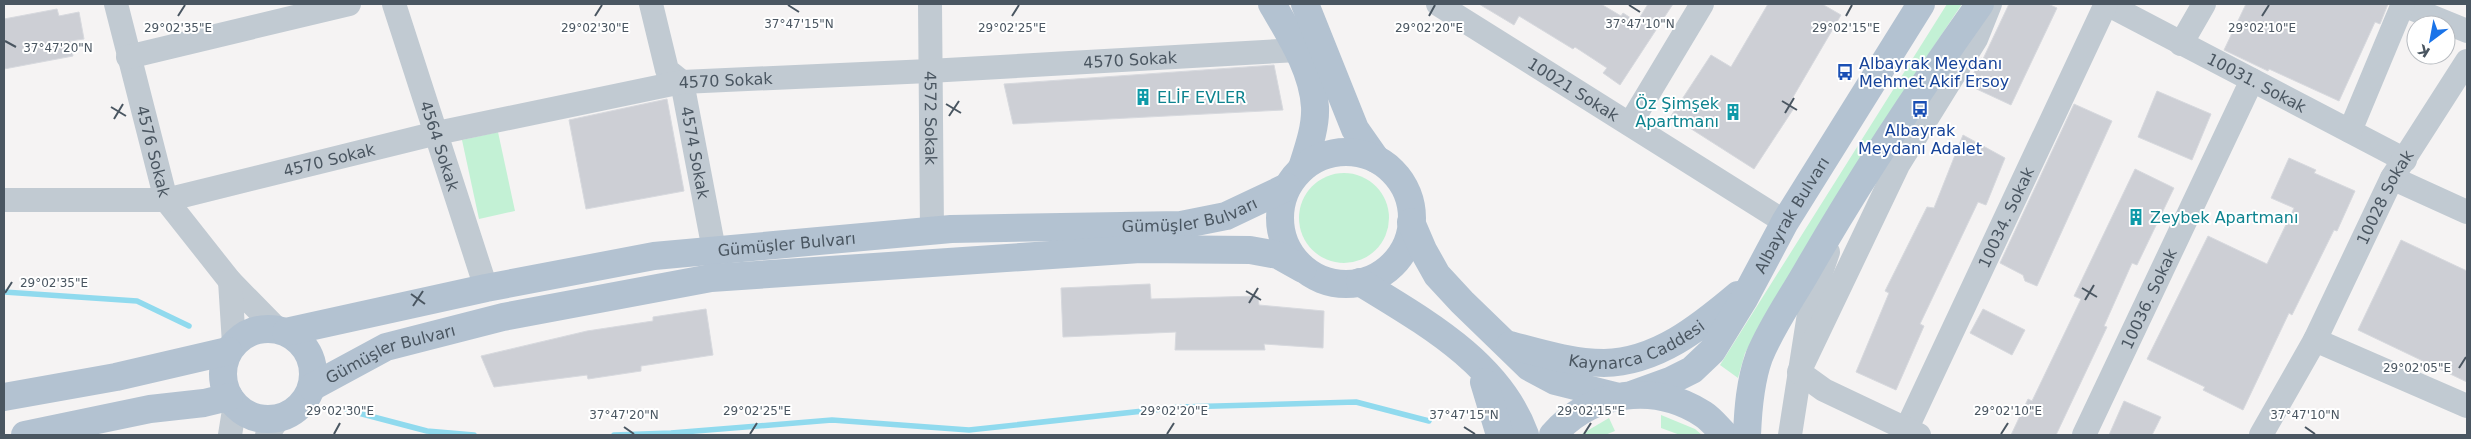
<svg xmlns="http://www.w3.org/2000/svg" width="2471" height="439" viewBox="0 0 2471 439" font-family="'DejaVu Sans',sans-serif">
<rect width="100%" height="100%" fill="#f5f3f3"/>
<g fill="#c3f1d5">
<polygon points="1947,4 1962,4 1882,124 1745,353 1738,378 1720,365"/>
<polygon points="498,132 515,211 479,219 462,140"/>
<circle cx="1344" cy="218" r="45"/>
<polygon points="1661,415 1695,429 1702,435 1680,435 1661,428"/>
<polygon points="1609,418 1615,431 1605,435 1580,435"/>
</g>
<g fill="none" stroke-linecap="round" stroke-linejoin="round">
<g stroke="#90daee" stroke-width="5.5">
<polyline points="4,292 137,301 189,326"/>
<polyline points="347,410 427,431 474,435"/>
<polyline points="614,435 671,433 832,420 969,430 1180,407 1356,402 1429,421"/>
</g>
</g>
<g fill="#cdcfd5" stroke="#d7d9de">
<polygon points="1479,4 1601,4 1621,16 1623,13 1637,22 1648,4 1673,4 1620,85 1603,73 1607,68 1575,47 1573,49 1519,16 1514,25"/>
<polygon points="1768,4 1822,4 1841,15 1789,104 1794,108 1754,169 1671,116 1711,55 1731,67"/>
<polygon points="2009,4 2048,4 2057,8 2011,105 1968,85 1981,58 1983,59"/>
<polygon points="2246,4 2388,4 2380,24 2375,22 2339,101 2269,69 2268,71 2224,50"/>
<polygon points="57,9 59,16 79,12 84,39 70,41 73,56 4,69 4,19"/>
<polygon points="1274,65 1283,110 1013,124 1004,84"/>
<polygon points="2157,91 2211,114 2192,160 2138,137"/>
<polygon points="667,99 684,191 586,209 569,120"/>
<polygon points="2074,104 2112,121 2037,286 2025,281 2023,275 2000,263"/>
<polygon points="1963,135 2005,158 1986,205 1978,202 1920,324 1924,326 1896,390 1856,372 1889,293 1885,291 1927,207 1934,208"/>
<polygon points="2289,158 2316,170 2314,173 2355,191 2337,231 2334,230 2292,315 2289,313 2243,410 2203,390 2205,387 2147,359 2208,236 2267,264 2294,208 2271,198"/>
<polygon points="2135,169 2174,188 2137,265 2132,263 2104,326 2107,327 2056,435 2011,435 2028,399 2032,401 2081,299 2074,296"/>
<polygon points="2401,240 2467,271 2467,382 2358,330"/>
<polygon points="1150,284 1151,299 1258,296 1259,305 1324,311 1323,348 1264,344 1265,350 1175,350 1176,332 1063,337 1061,288"/>
<polygon points="706,309 713,355 641,366 641,371 588,379 587,375 494,387 481,356 587,331 653,321 653,317"/>
<polygon points="1983,309 2025,330 2012,355 1970,333"/>
<polygon points="2124,401 2161,417 2152,435 2109,435"/>
</g>
<g fill="none" stroke-linecap="round" stroke-linejoin="round">
<g stroke="#c1cad2" stroke-width="24">
<path id="s1" d="M 116,4 L 166,200 L 230,281 L 277,329"/>
<path id="s2" d="M 394,4 L 486,288"/>
<path id="s3" d="M 651,4 L 667,70 L 682,82 L 714,250"/>
<path id="s4" d="M 930,4 L 932,231"/>
<path id="s5" d="M 1438,4 L 1785,222"/>
<path id="s6" d="M 2107,4 L 2405,160"/>
<polyline points="2403,5 2467,31"/>
<polyline points="2181,44 2204,4"/>
<polyline points="128,57 349,4"/>
<polyline points="1630,124 1702,4"/>
<polyline points="2350,131 2403,4"/>
<polyline points="2392,178 2467,212"/>
<path id="s7" d="M 4,200 L 166,200 L 437,133 L 682,82 L 929,71 L 1298,50"/>
<polyline points="230,281 234,344"/>
<path id="s8" d="M 2315,340 L 2392,178 L 2467,61"/>
<path id="s9" d="M 1906,430 L 2106,4"/>
<polyline points="230,435 235,404"/>
<polyline points="267,435 279,418"/>
<polyline points="1790,435 1811,301 1828,252"/>
<polyline points="1919,435 1824,390 1799,372 1898,165 1976,39 1990,4"/>
<path id="s10" d="M 2084,435 L 2252,80"/>
<polyline points="2261,435 2315,340 2467,406"/>
</g>
<g stroke="#b3c2d1" stroke-width="28">
<path d="M 1272,4 C 1290,35 1313,70 1315,107 C 1316,127 1308,149 1302,168"/>
<polyline points="1305,4 1355,129 1376,159"/>
<circle cx="1346" cy="218" r="66"/>
<polyline points="1411,222 1423,250 1437,275 1462,302 1529,367 1555,381 1615,396"/>
<path d="M 1360,282 C 1423,321 1499,362 1525,435"/>
<circle cx="268" cy="374" r="45"/>
<path id="s11" d="M 286,332 L 486,288 L 654,256 L 951,229 L 1181,225 L 1226,216 L 1287,187"/>
<path id="s12" d="M 1510,345 C 1540,353 1573,363 1604,363 C 1657,362 1700,327 1738,295"/>
<polyline points="1484,382 1500,435"/>
<path id="s13" d="M 312,387 L 386,347 L 503,317 L 711,278 L 1140,249 L 1250,250 L 1278,255 L 1303,269"/>
<path id="s14" d="M 1634,394 L 1670,381 L 1692,370 L 1712,351 L 1744,299 L 1785,222 L 1921,4"/>
<polyline points="4,397 116,377 228,351"/>
<polyline points="25,435 150,409 204,403 229,397"/>
<path d="M 1553,435 C 1591,391 1654,382 1703,414 C 1711,419 1718,428 1725,435"/>
<path d="M 1747,435 C 1748,409 1750,382 1759,357 C 1771,327 1791,299 1807,271 C 1860,179 1919,90 1980,4"/>
</g>
</g>
<path fill="none" stroke="#4a5661" stroke-width="2" d="M 788,5 L 799,12M 1629,5 L 1640,12M 178,16 L 185,5M 595,16 L 602,5M 1012,16 L 1019,5M 1429,16 L 1435,5M 1846,16 L 1852,5M 2262,16 L 2269,5M 5,41 L 16,47M 1782,101 L 1797,110M 946,104 L 961,113M 111,107 L 126,116M 1785,113 L 1794,98M 949,116 L 959,101M 114,119 L 123,104M 2082,288 L 2097,297M 1246,291 L 1261,300M 5,293 L 12,282M 411,294 L 425,304M 2085,300 L 2094,285M 1249,303 L 1258,288M 413,306 L 423,291M 2459,368 L 2466,357M 624,427 L 634,434M 1464,427 L 1475,434M 2305,427 L 2315,434M 334,434 L 340,423M 750,434 L 757,423M 1167,434 L 1174,423M 1584,434 L 1591,423M 2001,434 L 2008,423"/>
<defs>
<g id="bus-bare" transform="scale(1.35)"><path d="M-5-6H5V4H4V6H2V4H-2V6H-4V4H-5ZM-3.5-4V0h7V-4ZM-3.5 1.2v1.5H-2V1.2ZM2 1.2v1.5H3.5V1.2Z" fill="#1a4fb4" stroke="#fff" stroke-width="2.5" paint-order="stroke"/></g>
<g id="building-bare" transform="scale(1.35)"><path d="M-4-6H4V6H1V3H-1V6H-4ZM-2.5-4.3h1.7v1.8h-1.7ZM.8-4.3h1.7v1.8H.8ZM-2.5-1h1.7V.8h-1.7ZM.8-1h1.7V.8H.8Z" fill="#0f9aa8" stroke="#fff" stroke-width="2.5" paint-order="stroke"/></g>
</defs>
<g fill-rule="evenodd">
<use href="#bus-bare" x="1845" y="72"/>
<use href="#building-bare" x="1143" y="97"/>
<use href="#bus-bare" x="1920" y="109"/>
<use href="#building-bare" x="1733" y="112"/>
<use href="#building-bare" x="2136" y="217"/>
</g>
<g text-anchor="middle" stroke-width="4" stroke-linejoin="round" paint-order="stroke">
<g font-size="16" fill="#4a5661" stroke="#fff">
<text dy="6" stroke="none"><textPath href="#s7" startOffset="1140">4570 Sokak</textPath></text>
<text dy="6" stroke="none"><textPath href="#s7" startOffset="735">4570 Sokak</textPath></text>
<text dy="6" stroke="none"><textPath href="#s6" startOffset="169">10031. Sokak</textPath></text>
<text dy="6" stroke="none"><textPath href="#s5" startOffset="160">10021 Sokak</textPath></text>
<text dy="6" stroke="none"><textPath href="#s4" startOffset="114">4572 Sokak</textPath></text>
<text dy="6" stroke="none"><textPath href="#s2" startOffset="149">4564 Sokak</textPath></text>
<text dy="6" stroke="none"><textPath href="#s1" startOffset="152">4576 Sokak</textPath></text>
<text dy="6" stroke="none"><textPath href="#s3" startOffset="159">4574 Sokak</textPath></text>
<text dy="6" stroke="none"><textPath href="#s7" startOffset="330">4570 Sokak</textPath></text>
<text dy="6" stroke="none"><textPath href="#s8" startOffset="159">10028 Sokak</textPath></text>
<text dy="6" stroke="none"><textPath href="#s11" startOffset="914">Gümüşler Bulvarı</textPath></text>
<text dy="6" stroke="none"><textPath href="#s14" startOffset="248">Albayrak Bulvarı</textPath></text>
<text dy="6" stroke="none"><textPath href="#s9" startOffset="235">10034. Sokak</textPath></text>
<text dy="6" stroke="none"><textPath href="#s11" startOffset="509">Gümüşler Bulvarı</textPath></text>
<text dy="6" stroke="none"><textPath href="#s10" startOffset="151">10036. Sokak</textPath></text>
<text dy="6" stroke="none"><textPath href="#s12" startOffset="132">Kaynarca Caddesi</textPath></text>
<text dy="6" stroke="none"><textPath href="#s13" startOffset="86">Gümüşler Bulvarı</textPath></text>
</g>
<g font-size="16" fill="#164399" stroke="#fff" text-anchor="start">
<text x="1859" y="69">Albayrak Meydanı<tspan x="1859" dy="18">Mehmet Akif Ersoy</tspan></text>
<text x="1920" y="136" text-anchor="middle">Albayrak<tspan x="1920" dy="18">Meydanı Adalet</tspan></text>
</g>
<g font-size="16" fill="#0d838f" stroke="#fff" text-anchor="start">
<text x="1157" y="103">ELİF EVLER</text>
<text x="1719" y="109" text-anchor="end">Öz Şimşek<tspan x="1719" dy="18">Apartmanı</tspan></text>
<text x="2150" y="223">Zeybek Apartmanı</text>
</g>
</g>
<g font-size="12" text-anchor="middle" fill="#4a5661" stroke="#fff" stroke-width="4" stroke-linejoin="round" paint-order="stroke">
<text x="799" y="28">37°47'15"N</text>
<text x="1640" y="28">37°47'10"N</text>
<text x="178" y="32">29°02'35"E</text>
<text x="595" y="32">29°02'30"E</text>
<text x="1012" y="32">29°02'25"E</text>
<text x="1429" y="32">29°02'20"E</text>
<text x="1846" y="32">29°02'15"E</text>
<text x="2262" y="32">29°02'10"E</text>
<text x="58" y="52">37°47'20"N</text>
<text x="54" y="287">29°02'35"E</text>
<text x="2417" y="372">29°02'05"E</text>
<text x="340" y="415">29°02'30"E</text>
<text x="757" y="415">29°02'25"E</text>
<text x="1174" y="415">29°02'20"E</text>
<text x="1591" y="415">29°02'15"E</text>
<text x="2008" y="415">29°02'10"E</text>
<text x="624" y="419">37°47'20"N</text>
<text x="1464" y="419">37°47'15"N</text>
<text x="2305" y="419">37°47'10"N</text>
</g>
<rect width="2471" height="439" fill="none" stroke="#4a5661" stroke-width="10"/>
<g transform="translate(2431 40) rotate(212)"><circle r="24" fill="#ffffff" stroke="#b7bbc0"/>
<path d="M0-4L9 19L0 12L-9 19Z" fill="#1a73e8"/>
<text y="-8" font-size="14" font-weight="bold" text-anchor="middle" fill="#4a5661">K</text>
</g>
</svg>
